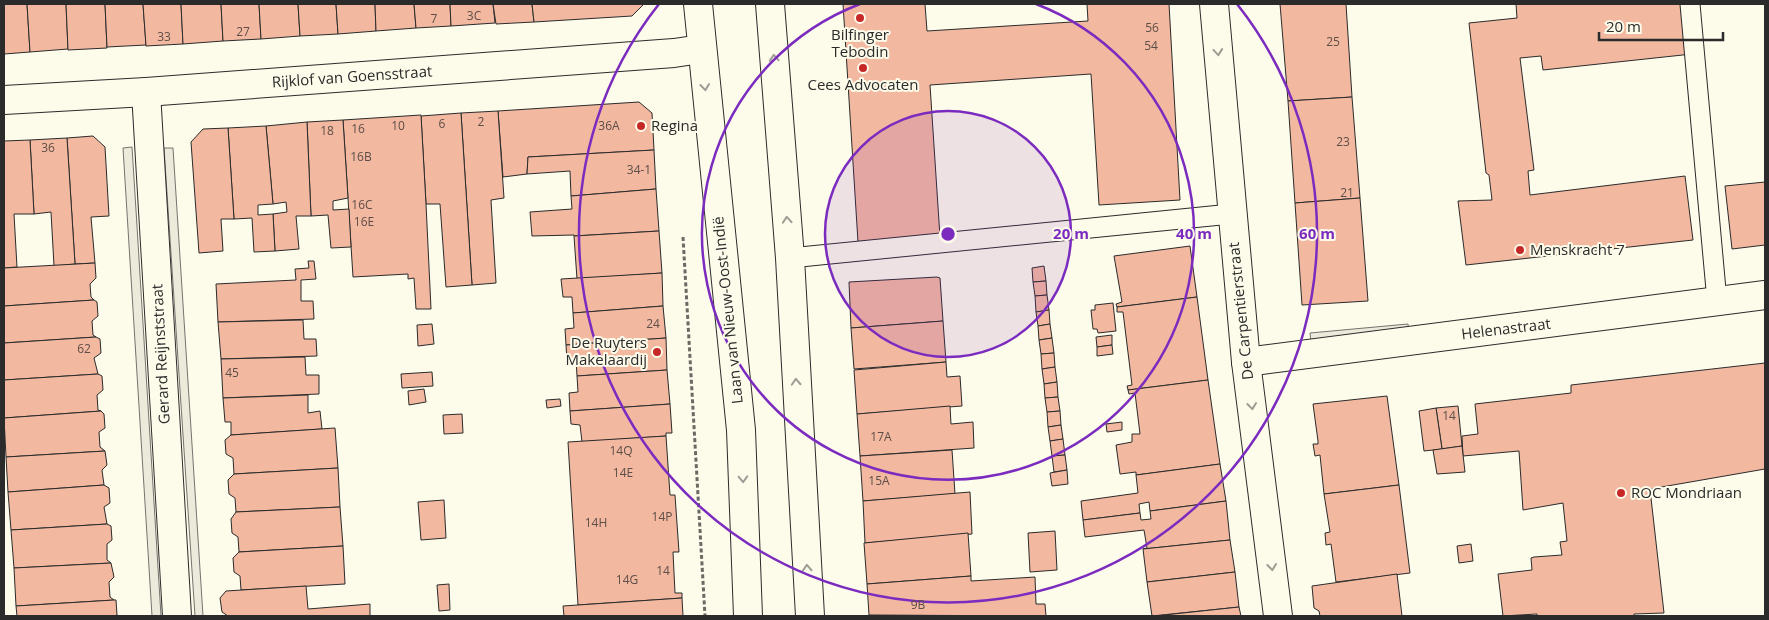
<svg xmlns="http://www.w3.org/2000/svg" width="1769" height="620" viewBox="0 0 1769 620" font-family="'Open Sans',sans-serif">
<rect width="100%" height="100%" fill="#fdfbea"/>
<g fill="#eceadb" stroke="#74746e">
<polygon points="132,147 136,210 161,616 152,616 123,148"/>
<polygon points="164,148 173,148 203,616 195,616"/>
<polygon points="1408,324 1409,333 1311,343 1310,333"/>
</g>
<g fill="#f2b8a0" stroke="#2b2b2b">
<polygon points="4,4 27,4 30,52 4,54"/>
<polygon points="27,4 66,4 68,49 30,52"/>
<polygon points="66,4 105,4 107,48 68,50"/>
<polygon points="105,4 143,4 146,45 107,47"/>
<polygon points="143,4 181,4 183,44 146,46"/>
<polygon points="181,4 221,4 223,41 183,44"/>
<polygon points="221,4 259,4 261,39 223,41"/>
<polygon points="259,4 298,4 300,36 261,39"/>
<polygon points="298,4 336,4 338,34 300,36"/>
<polygon points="336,4 375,4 376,31 338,34"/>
<polygon points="375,4 414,4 416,28 376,31"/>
<polygon points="414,4 450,4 451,26 416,28"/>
<polygon points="450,4 493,4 495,23 451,26"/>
<polygon points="493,4 532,4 534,22 496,24"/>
<polygon points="532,4 644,4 632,16 534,22"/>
<polygon points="843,4 925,4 927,31 1088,21 1087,4 1169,4 1180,200 1099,205 1091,74 930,85 940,237 858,242"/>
<polygon points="1280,4 1346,4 1352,97 1288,101"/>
<polygon points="1516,4 1686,4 1692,54 1543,70 1541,56 1520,58 1534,170 1528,171 1530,195 1685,176 1693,240 1466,265 1458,201 1492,200 1489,175 1486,173 1469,23 1517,18"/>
<polygon points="1352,97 1360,198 1295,203 1288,101"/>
<polygon points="639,102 652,113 654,150 528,157 527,174 503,177 498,111"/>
<polygon points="498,111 504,198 491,200 496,283 472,285 461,113"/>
<polygon points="461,113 472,285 446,287 440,204 426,204 421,116"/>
<polygon points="421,115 426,204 431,309 416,309 414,278 408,279 408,274 353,277 343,120"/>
<polygon points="343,120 348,198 333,201 333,210 349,209 351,247 331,248 328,215 311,216 307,122"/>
<polygon points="307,122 311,216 296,216 299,249 275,251 273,214 287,212 286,202 273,204 266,126"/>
<polygon points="266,126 273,204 258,205 258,215 273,214 275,251 254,252 252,218 234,219 228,128"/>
<polygon points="228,128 234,219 221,219 223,251 199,253 191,142 203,129"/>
<polygon points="93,136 105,147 109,216 91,217 95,263 75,264 67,138"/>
<polygon points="67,138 75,264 54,266 51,212 34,214 30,140"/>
<polygon points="30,140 34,214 14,214 17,267 4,268 4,141"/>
<polygon points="654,150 656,189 571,196 570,171 527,174 528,157"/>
<polygon points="1765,182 1765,245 1732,249 1725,186"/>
<polygon points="656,189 659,231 574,236 574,235 532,236 530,212 572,209 571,196"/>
<polygon points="1360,198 1368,301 1302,305 1295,203"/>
<polygon points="659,231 662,273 577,279 574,236"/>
<polygon points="1190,246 1197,297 1117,307 1116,304 1122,302 1114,256"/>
<polygon points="308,261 314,261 316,279 301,280 301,301 313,301 314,319 218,322 216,284 296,280 295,269 309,268"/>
<polygon points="95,263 96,278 90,284 91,297 94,300 4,306 4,268"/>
<polygon points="1044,266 1046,281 1033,282 1032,268"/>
<polygon points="662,273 663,306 573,313 572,297 563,297 561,279"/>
<polygon points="937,277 940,278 943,321 851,328 849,282"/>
<polygon points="1046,281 1047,295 1035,296 1033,282"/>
<polygon points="1047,295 1049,310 1036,312 1035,296"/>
<polygon points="1197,297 1208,380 1128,390 1127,386 1132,385 1123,312 1117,312 1117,307"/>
<polygon points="94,300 97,302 98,316 92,321 93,335 96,337 4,343 4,306"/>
<polygon points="1113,303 1116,331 1098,333 1097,329 1093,329 1091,310 1095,310 1095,305"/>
<polygon points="663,306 666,338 566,345 565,329 574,328 573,313"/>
<polygon points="1049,310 1050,324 1038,326 1036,312"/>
<polygon points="303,320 304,339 316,339 317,356 221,359 218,322"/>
<polygon points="943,321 946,362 854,369 851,328"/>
<polygon points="432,324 434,344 418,346 417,325"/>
<polygon points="1050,324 1052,338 1039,340 1038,326"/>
<polygon points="1112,335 1112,345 1097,347 1096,337"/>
<polygon points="96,337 100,339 101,353 94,358 98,374 4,380 4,343"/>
<polygon points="666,338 667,370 577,376 576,360 567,361 566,345"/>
<polygon points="1052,338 1054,353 1041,354 1039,340"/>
<polygon points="1112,345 1113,354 1097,356 1097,347"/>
<polygon points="1054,353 1055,367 1042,369 1041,354"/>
<polygon points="305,357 306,375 319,375 319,394 223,398 221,359"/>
<polygon points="946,362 947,377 960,376 962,406 857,414 854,370"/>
<polygon points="1765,363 1765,469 1650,489 1664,613 1634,614 1634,616 1537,616 1537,614 1503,616 1498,574 1532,570 1531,558 1534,557 1562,555 1560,542 1567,541 1563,503 1523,510 1519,451 1463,456 1462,436 1478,434 1475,404 1571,393 1571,385"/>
<polygon points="1055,367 1057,382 1044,384 1042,369"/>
<polygon points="667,370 670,404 570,411 569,393 578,392 577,376"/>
<polygon points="432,372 433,386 402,388 401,374"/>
<polygon points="98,374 102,376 103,390 97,395 98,410 101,411 4,418 4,380"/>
<polygon points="1208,380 1220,464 1136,475 1136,472 1120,474 1116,445 1132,442 1132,434 1140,434 1135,393 1129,394 1128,390"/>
<polygon points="1057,382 1058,397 1045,398 1044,384"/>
<polygon points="424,389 426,402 409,405 408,391"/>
<polygon points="308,395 308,413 320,411 322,429 231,435 231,422 225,422 223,398"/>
<polygon points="1387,396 1399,485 1324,494 1320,455 1315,456 1313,444 1318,444 1318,441 1313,404"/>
<polygon points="1058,397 1060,411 1047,412 1045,398"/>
<polygon points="560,399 561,406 547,408 546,400"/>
<polygon points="670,404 672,433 666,433 666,436 582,442 580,425 571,424 570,411"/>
<polygon points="950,406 951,424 973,422 974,448 860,456 857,414"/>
<polygon points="1458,406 1462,446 1442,449 1436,408"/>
<polygon points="1436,408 1442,449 1424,451 1419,411"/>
<polygon points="101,411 104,414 105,428 99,432 100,447 105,451 6,457 4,418"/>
<polygon points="1060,411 1061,425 1048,427 1047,412"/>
<polygon points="462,414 463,433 444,434 443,415"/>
<polygon points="1122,422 1122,430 1107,432 1106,424"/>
<polygon points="1061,425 1063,439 1050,441 1048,427"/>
<polygon points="335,428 338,468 234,474 233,458 226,454 225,440 231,435"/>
<polygon points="666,436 670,495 675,495 679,552 673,552 675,593 682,593 682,598 578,605 568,442"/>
<polygon points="1063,439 1065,455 1052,456 1050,441"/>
<polygon points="1462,446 1465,472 1437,474 1433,450"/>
<polygon points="952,450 955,494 863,501 860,456"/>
<polygon points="105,451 107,465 102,470 104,485 8,492 6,457"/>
<polygon points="1065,455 1067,470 1054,472 1052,456"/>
<polygon points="1220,464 1226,501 1150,511 1149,502 1139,504 1140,513 1083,520 1081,501 1138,493 1136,475"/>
<polygon points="338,468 340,507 236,512 235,498 229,494 228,480 234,474"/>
<polygon points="1067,470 1068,484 1052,486 1050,473"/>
<polygon points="104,485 109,488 110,503 104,507 107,524 11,530 8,492"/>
<polygon points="1399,485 1410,573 1336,582 1331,544 1326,545 1325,533 1330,532 1324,494"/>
<polygon points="970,492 972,534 865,543 863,501"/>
<polygon points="444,500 446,538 421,540 418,502"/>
<polygon points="1226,501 1230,540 1143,549 1147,548 1144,530 1085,537 1083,520 1140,513 1141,520 1151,519 1150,511"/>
<polygon points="340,507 343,546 239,552 238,537 232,533 231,519 236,512"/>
<polygon points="107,524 111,526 112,540 107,544 107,560 111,563 14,568 11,530"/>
<polygon points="1055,531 1057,570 1030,572 1028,533"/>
<polygon points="968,533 971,576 867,584 864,543"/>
<polygon points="1230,540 1235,572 1147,582 1143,549"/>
<polygon points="1471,544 1473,561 1459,563 1457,546"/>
<polygon points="343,546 345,584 241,590 240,576 234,572 233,558 239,552"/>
<polygon points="111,563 114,577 109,582 110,597 114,600 16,606 14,568"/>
<polygon points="1235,572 1239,607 1152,616 1147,582"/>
<polygon points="1397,574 1402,616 1320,616 1319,611 1314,608 1312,586"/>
<polygon points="971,576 971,581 1035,577 1036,604 1045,604 1046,616 869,615 867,584"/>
<polygon points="449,584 450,610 439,611 437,585"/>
<polygon points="306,586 308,609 370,604 370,616 228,616 222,612 220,598 226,591"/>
<polygon points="682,598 683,616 564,616 563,606"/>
<polygon points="114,600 116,600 117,615 114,616 17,616 16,606"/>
<polygon points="1239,607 1241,616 1155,616"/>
</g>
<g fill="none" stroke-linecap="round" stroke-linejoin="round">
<g stroke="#2b2b2b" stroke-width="21">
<g id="lane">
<polyline points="1690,4 1717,301"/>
<polyline points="790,258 1231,214"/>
</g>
</g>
<g stroke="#2b2b2b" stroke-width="30">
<g id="street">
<polyline points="1214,4 1246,362 1278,616"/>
<polyline points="146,92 177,616"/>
<polyline points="4,100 146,92 674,53 701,49"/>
<polyline points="1246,362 1765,295"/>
</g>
</g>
<g stroke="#2b2b2b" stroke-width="30">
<g id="secondary">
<polyline points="698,4 741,430 748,616"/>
<polyline points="770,4 790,258 810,616"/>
</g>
</g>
<polyline stroke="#6a6964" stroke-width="3" stroke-dasharray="4 2.5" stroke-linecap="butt" points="683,237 705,616"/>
<use href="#lane" stroke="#fdfbea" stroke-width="19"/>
<use href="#street" stroke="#fdfbea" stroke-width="28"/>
<use href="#secondary" stroke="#fdfbea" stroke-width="28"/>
</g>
<defs><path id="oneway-chevron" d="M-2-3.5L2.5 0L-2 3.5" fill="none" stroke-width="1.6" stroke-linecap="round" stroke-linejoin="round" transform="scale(1.25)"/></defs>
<g stroke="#9e9d94">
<use href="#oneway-chevron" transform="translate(1218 52) rotate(85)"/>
<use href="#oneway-chevron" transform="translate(774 58) rotate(-94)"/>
<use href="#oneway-chevron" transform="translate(705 87) rotate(84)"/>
<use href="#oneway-chevron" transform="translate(787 220) rotate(-94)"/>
<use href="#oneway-chevron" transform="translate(796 382) rotate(-93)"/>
<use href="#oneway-chevron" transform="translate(1252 406) rotate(83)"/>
<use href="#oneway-chevron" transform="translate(743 479) rotate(88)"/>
<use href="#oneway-chevron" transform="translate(1272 567) rotate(83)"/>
<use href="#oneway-chevron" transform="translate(807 568) rotate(-93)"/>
</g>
<circle cx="948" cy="234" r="123" fill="#7b2cbf" fill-opacity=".12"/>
<g fill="none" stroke="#7b2cbf" stroke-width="2.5">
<circle cx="948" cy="234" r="123"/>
<path d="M1036 4A246 246 0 1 1 860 4"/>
<path d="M1237 4A369 369 0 1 1 659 4"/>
</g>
<g fill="#c62828" stroke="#fdfbea" stroke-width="2">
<circle cx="860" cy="18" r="5"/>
<circle cx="863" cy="68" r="5"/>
<circle cx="641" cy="126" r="5"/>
<circle cx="1520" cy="250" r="5"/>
<circle cx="657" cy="352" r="5"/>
<circle cx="1621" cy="493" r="5"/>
</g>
<g text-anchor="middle" stroke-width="4" stroke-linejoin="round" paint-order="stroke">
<g font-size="12" fill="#5d4e48">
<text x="474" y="20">3C</text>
<text x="434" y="23">7</text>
<text x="1152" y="32">56</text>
<text x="243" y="36">27</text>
<text x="164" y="41">33</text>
<text x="1333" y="46">25</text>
<text x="1151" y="50">54</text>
<text x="481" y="126">2</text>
<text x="442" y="128">6</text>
<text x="398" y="130">10</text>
<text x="609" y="130">36A</text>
<text x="358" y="133">16</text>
<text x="327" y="135">18</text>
<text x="1343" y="146">23</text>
<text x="48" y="152">36</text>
<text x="361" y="161">16B</text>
<text x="639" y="174">34-1</text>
<text x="1347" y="197">21</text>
<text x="362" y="209">16C</text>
<text x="364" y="226">16E</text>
<text x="653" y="328">24</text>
<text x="84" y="353">62</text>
<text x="232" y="377">45</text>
<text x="1449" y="420">14</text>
<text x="881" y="441">17A</text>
<text x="621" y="455">14Q</text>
<text x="623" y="477">14E</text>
<text x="879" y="485">15A</text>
<text x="662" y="521">14P</text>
<text x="596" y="527">14H</text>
<text x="663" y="575">14</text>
<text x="627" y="584">14G</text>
<text x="918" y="609">9B</text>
</g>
<g font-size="15" fill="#2b2b2b" stroke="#fdfbea" text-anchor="start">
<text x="860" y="40" text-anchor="middle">Bilfinger<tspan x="860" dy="17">Tebodin</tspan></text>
<text x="863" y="90" text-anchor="middle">Cees Advocaten</text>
<text x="651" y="131">Regina</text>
<text x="1530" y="255">Menskracht 7</text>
<text x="647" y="348" text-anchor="end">De Ruyters<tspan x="647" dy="17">Makelaardij</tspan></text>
<text x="1631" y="498">ROC Mondriaan</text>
</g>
<g font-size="15" fill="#2b2b2b" stroke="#fdfbea">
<text transform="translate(352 77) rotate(-4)" y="5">Rijklof van Goensstraat</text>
<text transform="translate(728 310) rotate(-96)" y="5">Laan van Nieuw-Oost-Indië</text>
<text transform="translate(1241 311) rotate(-96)" y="5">De Carpentierstraat</text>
<text transform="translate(1506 329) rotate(-7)" y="5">Helenastraat</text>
<text transform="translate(161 354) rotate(-93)" y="5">Gerard Reijnststraat</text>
</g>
</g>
<circle cx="948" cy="234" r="8" fill="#7b2cbf" stroke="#fdfbea" stroke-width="2.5"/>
<g font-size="15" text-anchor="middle" font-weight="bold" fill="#7b2cbf" stroke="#fdfbea" stroke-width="4" stroke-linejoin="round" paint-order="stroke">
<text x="1071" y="239">20 m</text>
<text x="1194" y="239">40 m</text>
<text x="1317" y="239">60 m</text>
</g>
<rect width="1769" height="620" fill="none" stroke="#2b2b2b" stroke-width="10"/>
<path d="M1599 32v8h124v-8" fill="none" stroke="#2b2b2b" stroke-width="2.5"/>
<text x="1606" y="32" font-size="15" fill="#2b2b2b" stroke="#fdfbea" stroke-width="4" paint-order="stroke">20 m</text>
</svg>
